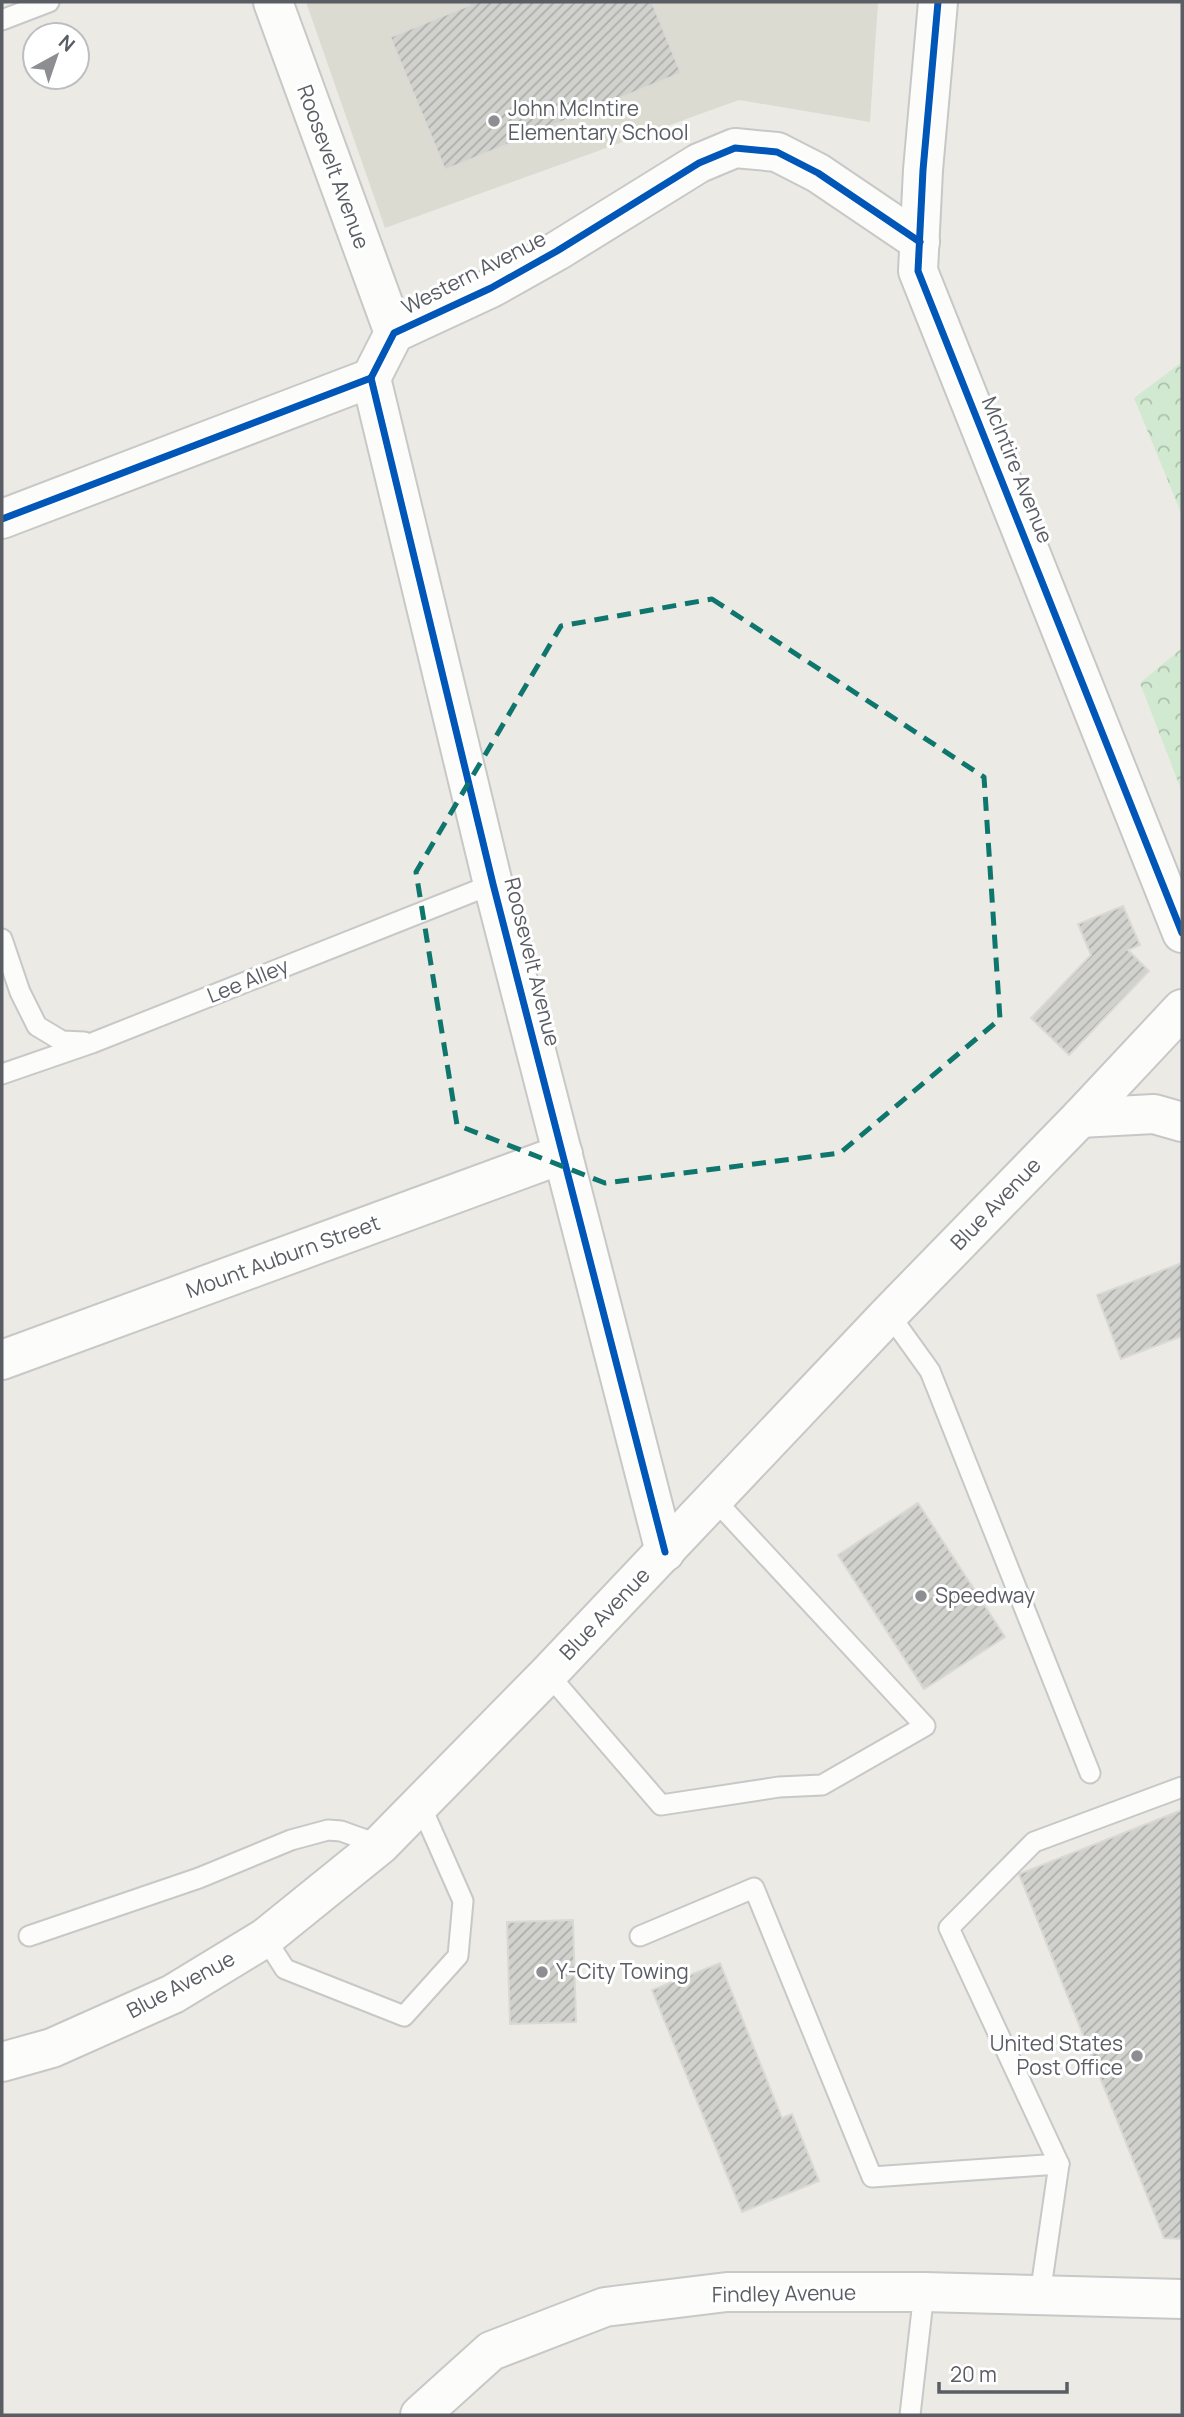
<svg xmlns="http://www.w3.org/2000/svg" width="1184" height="2417" viewBox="0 0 1184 2417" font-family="Manrope,sans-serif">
<defs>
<pattern id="forest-crowns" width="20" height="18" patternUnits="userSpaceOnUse" patternTransform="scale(1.75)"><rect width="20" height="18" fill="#d1e9d1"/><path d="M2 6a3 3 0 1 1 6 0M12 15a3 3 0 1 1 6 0" fill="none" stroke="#adc0ad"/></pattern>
<pattern id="building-hatch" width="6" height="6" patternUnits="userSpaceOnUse" patternTransform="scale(1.75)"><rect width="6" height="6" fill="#d1d1cd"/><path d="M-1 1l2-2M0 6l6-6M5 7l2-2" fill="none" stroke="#adadaa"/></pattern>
</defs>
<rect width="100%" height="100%" fill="#ebeae4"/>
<polygon fill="#dcdbd2" points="306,2 878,2 870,122 739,100 385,228"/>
<g fill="url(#forest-crowns)">
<polygon points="1182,362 1182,515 1134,398"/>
<polygon points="1182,648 1182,792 1140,683"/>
</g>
<g fill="url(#building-hatch)" stroke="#dad9d4" stroke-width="2">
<polygon points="468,2 652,2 681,73 445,170 390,37 470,5"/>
<polygon points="1123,906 1140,945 1128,950 1149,971 1069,1055 1031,1018 1091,955 1078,924"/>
<polygon points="1182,1263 1182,1336 1121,1359 1097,1295"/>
<polygon points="918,1503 1005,1637 924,1689 838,1555"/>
<polygon points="1182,1810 1182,2239 1164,2238 1019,1874"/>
<polygon points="573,1920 576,2022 510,2024 507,1922"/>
<polygon points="720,1963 782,2118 792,2114 819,2181 742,2212 652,1990"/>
</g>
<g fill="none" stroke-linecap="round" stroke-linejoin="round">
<g stroke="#c7c8c7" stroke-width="23">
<g id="lane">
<polyline points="2,20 49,2"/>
<polyline points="2,939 20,992 37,1026 62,1041 84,1042"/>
<polyline points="2,1074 92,1043 493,884"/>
<polyline points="889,1314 930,1371 1090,1773"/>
<polyline points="548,1674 661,1805 779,1787 822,1785 925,1726 715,1500"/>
<polyline points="29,1936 199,1878 291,1840 328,1830 341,1831 380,1845"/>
<polyline points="640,1936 754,1888 872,2177 1059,2164 1040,2295"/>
<polyline points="265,1938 285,1969 404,2016 458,1956 463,1901 421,1806"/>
<polyline points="1059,2164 949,1928 1034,1842 1182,1787"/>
<polyline points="910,2415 924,2292"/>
</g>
</g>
<g stroke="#c7c8c7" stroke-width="42">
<g id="street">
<polyline points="273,2 394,333"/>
<polyline points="371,378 493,884 665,1552"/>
<polyline points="2,519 371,378 394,333 491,288 557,251 699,163 735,148 777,152 818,173 920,242"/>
<polyline points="2,1360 563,1154"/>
<polyline points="420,2415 491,2351 605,2307 727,2292 924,2292 1182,2299"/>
</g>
</g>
<g stroke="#c7c7c7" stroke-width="42">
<g id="secondary">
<polyline points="938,2 923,170 918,271 1182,933"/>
<polyline points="1080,1118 1154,1114 1182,1122"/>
<polyline points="2,2062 52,2048 173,1994 265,1938 380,1845 548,1674 889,1314 1080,1118 1182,1009"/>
</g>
</g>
<use href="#lane" stroke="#fcfcfb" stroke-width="19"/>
<use href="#street" stroke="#fcfcfb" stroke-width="38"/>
<use href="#secondary" stroke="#fcfcfb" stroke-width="38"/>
<g stroke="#fff" stroke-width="11">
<g id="cycleway">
<polyline points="938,2 923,170 918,271 1182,933"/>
<polyline points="371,378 493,884 665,1552"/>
<polyline points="2,519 371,378 394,333 491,288 557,251 699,163 735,148 777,152 818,173 920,242"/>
</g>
</g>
<use href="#cycleway" stroke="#0057b8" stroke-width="7"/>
</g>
<path fill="none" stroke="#0f766e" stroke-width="5" stroke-dasharray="14 9" stroke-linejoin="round" d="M 712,599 L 984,777 L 1000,1019 L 840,1153 L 605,1183 L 457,1125 L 416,872 L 561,626 Z"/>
<g fill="#8d8e91" stroke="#fff" stroke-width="2.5">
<circle cx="494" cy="121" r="7"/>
<circle cx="921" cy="1596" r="7"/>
<circle cx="542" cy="1972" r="7"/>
<circle cx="1137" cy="2056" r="7"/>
</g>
<g text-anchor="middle" stroke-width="6" stroke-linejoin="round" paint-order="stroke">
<g font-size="21" fill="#5a5d64" stroke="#fff" text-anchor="start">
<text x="508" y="116">John McIntire<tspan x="508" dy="24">Elementary School</tspan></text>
<text x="935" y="1603">Speedway</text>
<text x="556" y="1979">Y-City Towing</text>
<text x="1123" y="2051" text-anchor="end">United States<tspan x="1123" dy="24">Post Office</tspan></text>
</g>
<g font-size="21" fill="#5a5d64" stroke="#fff">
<text transform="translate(333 167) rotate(70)" y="7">Roosevelt Avenue</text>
<text transform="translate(474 273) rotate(-27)" y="7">Western Avenue</text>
<text transform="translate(1017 470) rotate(68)" y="7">McIntire Avenue</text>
<text transform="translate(532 962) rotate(76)" y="7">Roosevelt Avenue</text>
<text transform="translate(248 981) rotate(-22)" y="7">Lee Alley</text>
<text transform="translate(996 1204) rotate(-46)" y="7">Blue Avenue</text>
<text transform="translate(283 1257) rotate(-20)" y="7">Mount Auburn Street</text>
<text transform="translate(605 1614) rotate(-46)" y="7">Blue Avenue</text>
<text transform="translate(181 1985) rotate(-28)" y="7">Blue Avenue</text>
<text transform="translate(784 2294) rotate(-1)" y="7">Findley Avenue</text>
</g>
</g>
<rect width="1184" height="2417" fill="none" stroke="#5a5d64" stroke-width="7"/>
<g transform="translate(56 56) rotate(40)"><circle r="33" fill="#ffffff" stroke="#bdbec1" stroke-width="2"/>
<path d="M0-5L12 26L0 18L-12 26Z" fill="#8d8e91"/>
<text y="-10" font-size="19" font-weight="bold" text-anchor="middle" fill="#5a5d64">N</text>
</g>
<path d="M939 2382v10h128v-10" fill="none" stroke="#5a5d64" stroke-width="3.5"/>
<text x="950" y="2382" font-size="21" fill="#5a5d64" stroke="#ffffff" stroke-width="5" paint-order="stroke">20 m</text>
</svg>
